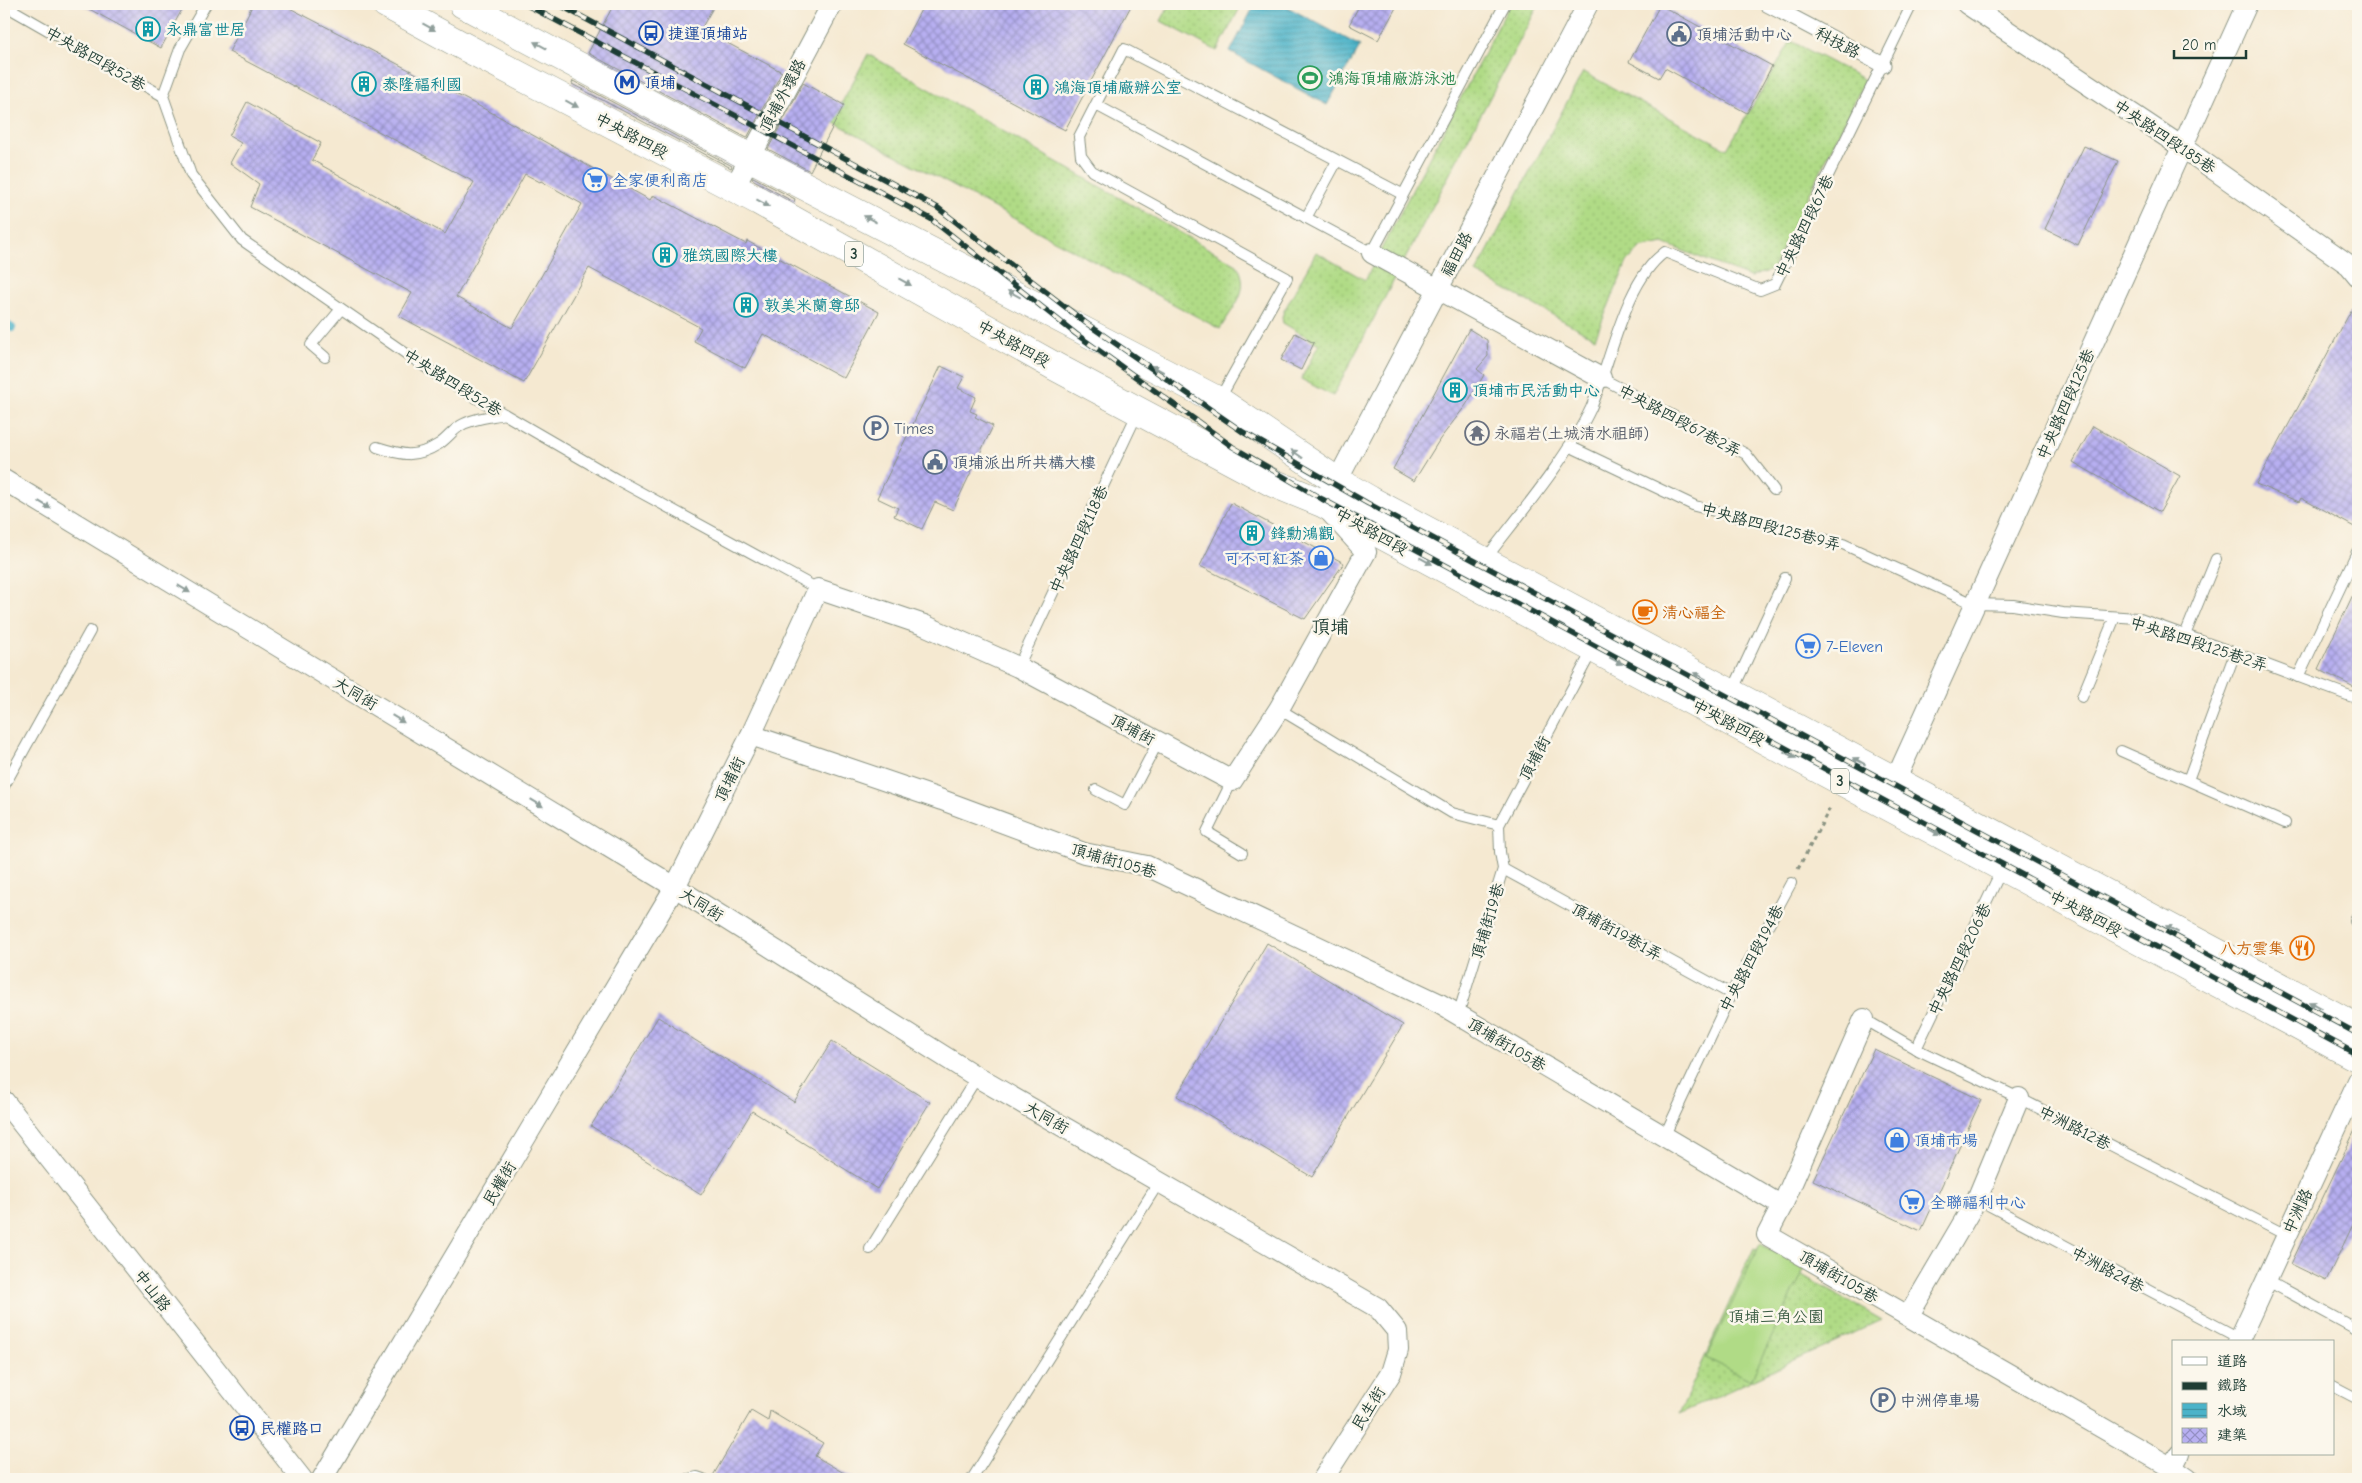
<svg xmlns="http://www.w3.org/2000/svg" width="2362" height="1483" viewBox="0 0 2362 1483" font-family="'Comic Neue','LXGW WenKai TC',sans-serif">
<defs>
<pattern id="grass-dots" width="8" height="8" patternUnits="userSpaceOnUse" patternTransform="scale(1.25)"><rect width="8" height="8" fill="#b0db86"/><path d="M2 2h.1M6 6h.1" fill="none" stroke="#97bd74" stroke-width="1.8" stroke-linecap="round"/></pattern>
<pattern id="water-rules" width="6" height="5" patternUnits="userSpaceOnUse" patternTransform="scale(1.25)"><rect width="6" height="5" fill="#4bb3c9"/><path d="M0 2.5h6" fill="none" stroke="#3e93a4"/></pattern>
<pattern id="building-cross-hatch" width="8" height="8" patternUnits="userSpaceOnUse" patternTransform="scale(1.25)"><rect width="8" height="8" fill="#b7aff1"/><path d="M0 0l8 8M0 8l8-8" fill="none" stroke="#9490c4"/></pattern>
</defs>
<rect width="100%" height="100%" fill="#fbf7ec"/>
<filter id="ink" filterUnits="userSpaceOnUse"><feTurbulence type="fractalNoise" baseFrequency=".02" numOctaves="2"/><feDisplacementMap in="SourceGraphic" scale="10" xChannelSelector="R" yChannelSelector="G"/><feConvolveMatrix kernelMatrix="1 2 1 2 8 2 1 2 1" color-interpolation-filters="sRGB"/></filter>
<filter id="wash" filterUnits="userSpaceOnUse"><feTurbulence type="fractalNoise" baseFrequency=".0096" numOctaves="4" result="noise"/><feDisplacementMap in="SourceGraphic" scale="20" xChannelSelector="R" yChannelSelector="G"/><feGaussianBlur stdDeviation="1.12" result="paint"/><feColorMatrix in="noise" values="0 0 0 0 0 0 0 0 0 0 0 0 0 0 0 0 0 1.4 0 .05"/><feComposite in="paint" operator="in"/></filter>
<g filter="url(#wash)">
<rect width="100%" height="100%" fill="#f5e9d1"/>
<g fill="url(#grass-dots)" stroke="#688c5d">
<polygon points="1170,4 1242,4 1217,51 1161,21"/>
<polygon points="1510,4 1539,4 1333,396 1301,379 1319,344 1283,323 1282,317 1284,311 1316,252 1365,280"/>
<polygon points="1791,41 1865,80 1772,270 1750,277 1663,243 1640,248 1627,262 1595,338 1476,273 1583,72 1727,149"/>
<path d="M 868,54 L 1237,265 C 1252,290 1233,307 1220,329 L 832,121 Z"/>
<polygon points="1754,1248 1882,1320 1679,1414"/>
</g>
<polygon fill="#b0db86" stroke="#688c5d" points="1760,1244 1806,1266 1751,1380 1706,1358"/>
<polygon fill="url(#water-rules)" stroke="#35787e" points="1255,4 1282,4 1360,46 1327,105 1230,52"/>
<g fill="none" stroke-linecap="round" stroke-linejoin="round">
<polyline stroke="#4bb3c9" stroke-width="8" points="4,323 12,328"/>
</g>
<g id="blocks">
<g fill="url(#building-cross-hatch)" fill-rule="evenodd">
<polygon points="80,4 185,4 161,48"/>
<path d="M 253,4 L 282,4 L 500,117 L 650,200 L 653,195 L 746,244 L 747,241 L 879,312 L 844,378 L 763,334 L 745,368 L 694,341 L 701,328 L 589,268 L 524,383 L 399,316 L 412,293 L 250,207 L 259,184 L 230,163 L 241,143 L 229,136 L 247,102 L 321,143 L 312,160 L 445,234 L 474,182 L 229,52 ZM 525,174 L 540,182 L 541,181 L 582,204 L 512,328 L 456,297 Z"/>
<polygon points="614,4 715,4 701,29 782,72 747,138 588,53"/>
<polygon points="924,4 1132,4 1065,130 903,44"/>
<polygon points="1360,4 1398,4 1378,40 1349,25"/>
<polygon points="1660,5 1772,66 1747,113 1665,68 1659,78 1629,62"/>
<polygon points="573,81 732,166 731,168 572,84"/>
<polygon points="803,83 844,105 810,171 768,149"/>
<polygon points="2084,146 2118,161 2078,245 2045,229"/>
<polygon points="753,177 795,199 794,202 752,179"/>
<polygon points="2358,298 2358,529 2301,498 2299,502 2256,484"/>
<polygon points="1469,329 1487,340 1488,356 1477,369 1484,375 1466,405 1440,439 1414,481 1393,469"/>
<polygon points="1295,333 1314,343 1301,370 1281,360"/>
<polygon points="941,366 964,377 958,388 976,397 970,411 977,414 975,417 993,426 953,510 935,502 922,529 894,516 898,508 877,498"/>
<polygon points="2093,426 2180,476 2160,512 2073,462"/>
<polygon points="1231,503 1344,563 1305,619 1200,566"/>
<polygon points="2358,584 2358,689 2318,669"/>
<polygon points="1267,943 1403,1025 1312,1177 1177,1096"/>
<polygon points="658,1017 794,1102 832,1041 930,1102 877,1189 752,1111 701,1195 591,1126"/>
<polygon points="1874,1049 1981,1100 1921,1231 1813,1180"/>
<polygon points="2358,1124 2358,1214 2326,1281 2291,1264"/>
<polygon points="751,1411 768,1421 770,1411 823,1443 815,1456 854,1479 711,1479"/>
</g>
</g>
</g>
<g filter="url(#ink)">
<use href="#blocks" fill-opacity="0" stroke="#8a9382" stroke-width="1"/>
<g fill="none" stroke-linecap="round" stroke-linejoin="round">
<g stroke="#8a9382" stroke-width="12">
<g id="service">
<polyline points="206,4 180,49 163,96 191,175 242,240 437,375 616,479 818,589"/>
<polyline points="4,5 163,96"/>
<polyline points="1096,105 1372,253 1505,4"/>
<polyline points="1306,218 1337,161"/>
<polyline points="325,357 311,345 341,309"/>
<polyline points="1601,378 1746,454 1774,490"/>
<polyline points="1219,400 1287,278 1092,171 1081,156 1079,137 1124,49 1402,194"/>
<polyline points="1569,446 1695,506 1843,544 1974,604 2013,605 2063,613 2137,618 2235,653 2358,699"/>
<path d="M 377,447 C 402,455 415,459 439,444 C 447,439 452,431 460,426 C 472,418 490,417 504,414"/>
<path d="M 1484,561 C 1519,515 1567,459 1591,408 C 1611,362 1624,282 1665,252 L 1760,290 L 1775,284 L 1912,4"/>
<polyline points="2185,635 2216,559"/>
<polyline points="1018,667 1138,412"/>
<polyline points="2298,677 2357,552 2358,553"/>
<polyline points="1732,692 1785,578"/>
<polyline points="2082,697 2115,617"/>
<polyline points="1279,709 1452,813 1499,825 1593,649"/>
<polyline points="2121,751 2285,823"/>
<polyline points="2188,780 2235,653"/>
<polyline points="1232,781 1207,832 1242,853"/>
<polyline points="4,786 90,631"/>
<polyline points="1096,790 1125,805 1158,742"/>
<polyline points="1503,869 1731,994"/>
<polyline points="2358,914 2355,921 2358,922"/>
<polyline points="1458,1015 1503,869 1500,852 1499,825"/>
<polyline points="1864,1019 1916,1049 2019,1098 2286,1235"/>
<polyline points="1916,1049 2002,869"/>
<polyline points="1664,1137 1731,994 1791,883"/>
<polyline points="1977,1199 2241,1339"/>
<polyline points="870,1249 977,1077"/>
<polyline points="2266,1280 2358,1330"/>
<polyline points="2333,1386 2358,1399"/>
<polyline points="688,1479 697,1477 703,1479"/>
<polyline points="972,1479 1159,1182"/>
</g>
</g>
<g stroke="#8a9382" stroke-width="17">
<polyline id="pedestrian" points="1767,4 1883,65"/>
</g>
<g stroke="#8a9382" stroke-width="22">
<g id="minor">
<polyline points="1967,4 2182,147 2349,265 2358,276"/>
<polyline points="734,188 832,4"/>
<polyline points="1372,253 1601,378"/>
<polyline points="4,480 675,887 977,1077 1378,1308 1397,1331 1398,1350 1391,1373 1323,1479"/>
<polyline points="751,735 942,800 1084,853 1147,866 1440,1004 1782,1206 1767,1235 2172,1468"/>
<polyline points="1890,792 2247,4"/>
<polyline points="4,1101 302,1479"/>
<polyline points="1782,1206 1864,1019"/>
<polyline points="1909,1315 1977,1199 2019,1098"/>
<polyline points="2238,1342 2358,1081"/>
<polyline points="2179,1454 2172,1468 2188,1479"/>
<polyline points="322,1479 675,887 751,735 818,589 924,625 1018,667 1232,781 1279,709 1366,552 1322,503 1337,481 1588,4"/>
</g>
</g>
<g stroke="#8a9382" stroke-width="29">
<g id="primary">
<polyline points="386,4 463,46 759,201 1056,367 1273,483 1322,503 2358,1058"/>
<polyline points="463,4 749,157 1219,401 1337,481 1370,500 2358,1028"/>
</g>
</g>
<polyline stroke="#8a9382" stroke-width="3" stroke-dasharray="4 4" stroke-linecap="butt" points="1798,869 1831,806"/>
<use href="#service" stroke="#fff" stroke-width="10"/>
<use href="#pedestrian" stroke="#fff" stroke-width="15"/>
<use href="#minor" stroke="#fff" stroke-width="20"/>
<use href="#primary" stroke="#fff" stroke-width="28"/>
<g stroke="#1f3d34" stroke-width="5.5">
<g id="rail">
<polyline points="525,4 931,219 1076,334 1233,447 1322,499 2358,1055"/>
<polyline points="558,4 938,208 1086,323 1243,432 1367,503 2358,1034"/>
</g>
</g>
<use href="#rail" stroke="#fbf7ec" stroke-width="4" stroke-dasharray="11" stroke-linecap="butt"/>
</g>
<defs><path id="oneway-solid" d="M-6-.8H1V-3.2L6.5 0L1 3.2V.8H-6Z" transform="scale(1.25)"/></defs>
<g fill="#8f9e9a">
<use href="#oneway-solid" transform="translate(429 27) rotate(29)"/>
<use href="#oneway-solid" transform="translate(540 45) rotate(-152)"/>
<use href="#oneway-solid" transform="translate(572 104) rotate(28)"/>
<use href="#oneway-solid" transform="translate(763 203) rotate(29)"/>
<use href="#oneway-solid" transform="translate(870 219) rotate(-152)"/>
<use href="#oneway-solid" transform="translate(905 282) rotate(29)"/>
<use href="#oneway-solid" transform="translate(1014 294) rotate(-152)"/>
<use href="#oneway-solid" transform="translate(1158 369) rotate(-152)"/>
<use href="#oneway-solid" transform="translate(1297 454) rotate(-145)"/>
<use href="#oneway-solid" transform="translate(45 505) rotate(31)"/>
<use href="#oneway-solid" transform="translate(1426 561) rotate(28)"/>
<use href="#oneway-solid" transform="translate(184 589) rotate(31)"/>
<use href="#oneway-solid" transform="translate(1616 661) rotate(28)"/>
<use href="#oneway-solid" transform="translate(1700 676) rotate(-152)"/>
<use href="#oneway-solid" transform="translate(398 719) rotate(31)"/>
<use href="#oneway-solid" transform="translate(1790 755) rotate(28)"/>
<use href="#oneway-solid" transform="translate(1859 761) rotate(-152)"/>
<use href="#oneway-solid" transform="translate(537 803) rotate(31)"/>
<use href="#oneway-solid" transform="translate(1934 832) rotate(28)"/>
<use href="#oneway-solid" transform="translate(2172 929) rotate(-152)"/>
<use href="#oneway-solid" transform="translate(2315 1005) rotate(-152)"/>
</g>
</g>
<defs>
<g id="building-ring" transform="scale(1.25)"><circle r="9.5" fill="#fbf7ec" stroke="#0f9aa8" stroke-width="1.5"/><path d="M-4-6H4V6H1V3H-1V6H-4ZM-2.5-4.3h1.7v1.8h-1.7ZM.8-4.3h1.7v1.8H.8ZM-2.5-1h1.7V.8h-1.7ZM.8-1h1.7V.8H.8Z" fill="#0f9aa8"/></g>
<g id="bus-ring" transform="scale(1.25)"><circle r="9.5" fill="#fbf7ec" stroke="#1a4fb4" stroke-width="1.5"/><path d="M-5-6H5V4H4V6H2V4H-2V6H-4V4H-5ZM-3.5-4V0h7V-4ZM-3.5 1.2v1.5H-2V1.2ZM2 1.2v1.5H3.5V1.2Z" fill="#1a4fb4"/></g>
<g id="civic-ring" transform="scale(1.25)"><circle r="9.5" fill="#fbf7ec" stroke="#5c6f8a" stroke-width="1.5"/><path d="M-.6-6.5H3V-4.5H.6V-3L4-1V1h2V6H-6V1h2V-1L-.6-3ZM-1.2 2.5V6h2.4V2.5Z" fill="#5c6f8a"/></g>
<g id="stadium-ring" transform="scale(1.25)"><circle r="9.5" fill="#fbf7ec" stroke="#2e9e5b" stroke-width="1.5"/><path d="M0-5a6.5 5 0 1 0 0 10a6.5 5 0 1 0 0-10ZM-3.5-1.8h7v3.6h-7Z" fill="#2e9e5b"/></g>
<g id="metro-ring" transform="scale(1.25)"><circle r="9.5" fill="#fbf7ec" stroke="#1a4fb4" stroke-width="1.5"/><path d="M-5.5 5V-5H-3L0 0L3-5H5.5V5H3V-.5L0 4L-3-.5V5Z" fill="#1a4fb4"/></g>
<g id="supermarket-ring" transform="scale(1.25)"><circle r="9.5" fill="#fbf7ec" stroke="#3f7fe0" stroke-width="1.5"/><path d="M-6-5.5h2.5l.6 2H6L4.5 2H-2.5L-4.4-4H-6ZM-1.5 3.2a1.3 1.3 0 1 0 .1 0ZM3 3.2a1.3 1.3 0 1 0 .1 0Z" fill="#3f7fe0"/></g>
<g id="parking-ring" transform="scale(1.25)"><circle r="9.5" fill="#fbf7ec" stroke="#5c6f8a" stroke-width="1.5"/><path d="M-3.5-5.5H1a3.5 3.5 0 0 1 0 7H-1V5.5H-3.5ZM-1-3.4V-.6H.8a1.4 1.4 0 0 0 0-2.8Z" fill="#5c6f8a"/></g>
<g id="temple-ring" transform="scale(1.25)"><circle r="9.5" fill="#fbf7ec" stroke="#6b7280" stroke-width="1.5"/><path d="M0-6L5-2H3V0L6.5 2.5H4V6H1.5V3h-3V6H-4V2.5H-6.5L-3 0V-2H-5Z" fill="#6b7280"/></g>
<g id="shop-ring" transform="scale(1.25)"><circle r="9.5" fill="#fbf7ec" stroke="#3f7fe0" stroke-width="1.5"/><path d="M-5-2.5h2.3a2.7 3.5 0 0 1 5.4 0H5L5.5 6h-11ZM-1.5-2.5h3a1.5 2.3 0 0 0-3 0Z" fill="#3f7fe0"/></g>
<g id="cafe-ring" transform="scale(1.25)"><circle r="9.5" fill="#fbf7ec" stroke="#e8710a" stroke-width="1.5"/><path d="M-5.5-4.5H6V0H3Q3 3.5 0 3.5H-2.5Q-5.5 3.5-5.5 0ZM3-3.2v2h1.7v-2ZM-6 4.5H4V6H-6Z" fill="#e8710a"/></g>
<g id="restaurant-ring" transform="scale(1.25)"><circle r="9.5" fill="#fbf7ec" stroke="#e8710a" stroke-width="1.5"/><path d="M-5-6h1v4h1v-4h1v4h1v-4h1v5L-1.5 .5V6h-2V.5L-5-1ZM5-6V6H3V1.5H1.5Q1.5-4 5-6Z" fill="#e8710a"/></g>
</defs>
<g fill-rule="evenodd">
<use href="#building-ring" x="148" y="29"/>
<use href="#bus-ring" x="651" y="33"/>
<use href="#civic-ring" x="1679" y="34"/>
<use href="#stadium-ring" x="1310" y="78"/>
<use href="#metro-ring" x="627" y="82"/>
<use href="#building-ring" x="364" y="84"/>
<use href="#building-ring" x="1036" y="87"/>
<use href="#supermarket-ring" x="595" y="180"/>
<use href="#building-ring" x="665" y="255"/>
<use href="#building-ring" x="746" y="305"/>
<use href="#building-ring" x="1455" y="390"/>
<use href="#parking-ring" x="876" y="428"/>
<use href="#temple-ring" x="1477" y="433"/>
<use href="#civic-ring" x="935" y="462"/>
<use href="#building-ring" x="1252" y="533"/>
<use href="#shop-ring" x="1321" y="558"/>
<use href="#cafe-ring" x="1645" y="612"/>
<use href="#supermarket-ring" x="1808" y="646"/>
<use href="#restaurant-ring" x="2302" y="948"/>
<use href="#shop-ring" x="1897" y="1140"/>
<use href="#supermarket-ring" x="1912" y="1202"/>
<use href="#parking-ring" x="1883" y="1400"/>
<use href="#bus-ring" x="242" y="1428"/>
</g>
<g text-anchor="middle" stroke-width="5" stroke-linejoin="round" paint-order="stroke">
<g fill="#fbf7ec" stroke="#61756b" stroke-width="1">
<rect x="845" y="241.5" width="18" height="25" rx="4"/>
<rect x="1831" y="768.5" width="18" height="25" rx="4"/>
</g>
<g font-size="15" font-weight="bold" fill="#1f3d34">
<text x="854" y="259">3</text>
<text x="1840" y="786">3</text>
</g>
<g font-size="16" fill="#0d838f" stroke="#fbf7ec" text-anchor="start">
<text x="166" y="35">永鼎富世居</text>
<text x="382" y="90">泰隆福利國</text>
<text x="1054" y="93">鴻海頂埔廠辦公室</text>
<text x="682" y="261">雅筑國際大樓</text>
<text x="764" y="311">敦美米蘭尊邸</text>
<text x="1472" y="396">頂埔市民活動中心</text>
<text x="1270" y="539">鋒勳鴻觀</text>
</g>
<g font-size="16" fill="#164399" stroke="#fbf7ec" text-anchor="start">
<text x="668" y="39">捷運頂埔站</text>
<text x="644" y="88">頂埔</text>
<text x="260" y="1434">民權路口</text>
</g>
<g font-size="16" fill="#4e5e75" stroke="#fbf7ec" text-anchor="start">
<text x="1696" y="40">頂埔活動中心</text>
<text x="894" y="434">Times</text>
<text x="952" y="468">頂埔派出所共構大樓</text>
<text x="1900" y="1406">中洲停車場</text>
</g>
<g font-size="16" fill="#1f3d34" stroke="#fbf7ec">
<text transform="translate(1838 42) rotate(28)" y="6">科技路</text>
<text transform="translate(96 58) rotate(30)" y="6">中央路四段52巷</text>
<text transform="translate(782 95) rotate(-62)" y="6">頂埔外環路</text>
<text transform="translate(632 135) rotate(28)" y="6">中央路四段</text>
<text transform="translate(2165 136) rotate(34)" y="6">中央路四段185巷</text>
<text transform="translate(1804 226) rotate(-64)" y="6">中央路四段67巷</text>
<text transform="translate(1456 254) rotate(-62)" y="6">福田路</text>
<text transform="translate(1014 343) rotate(29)" y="6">中央路四段</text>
<text transform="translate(453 382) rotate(32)" y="6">中央路四段52巷</text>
<text transform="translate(2065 404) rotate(-66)" y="6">中央路四段125巷</text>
<text transform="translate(1680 420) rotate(28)" y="6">中央路四段67巷2弄</text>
<text transform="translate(1771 526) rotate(15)" y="6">中央路四段125巷9弄</text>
<text transform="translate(1372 531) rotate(29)" y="6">中央路四段</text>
<text transform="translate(1078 539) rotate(-65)" y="6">中央路四段118巷</text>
<text transform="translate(2199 643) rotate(18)" y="6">中央路四段125巷2弄</text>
<text transform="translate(356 693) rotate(31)" y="6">大同街</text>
<text transform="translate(1729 722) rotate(28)" y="6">中央路四段</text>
<text transform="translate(1133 729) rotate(28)" y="6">頂埔街</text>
<text transform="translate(1534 758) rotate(-62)" y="6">頂埔街</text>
<text transform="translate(729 779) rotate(-64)" y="6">頂埔街</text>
<text transform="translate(1114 860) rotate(16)" y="6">頂埔街105巷</text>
<text transform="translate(702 904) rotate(32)" y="6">大同街</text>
<text transform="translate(2086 913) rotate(28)" y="6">中央路四段</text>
<text transform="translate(1487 921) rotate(-73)" y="6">頂埔街19巷</text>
<text transform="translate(1617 931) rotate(29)" y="6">頂埔街19巷1弄</text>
<text transform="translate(1751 958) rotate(-62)" y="6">中央路四段194巷</text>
<text transform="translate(1959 959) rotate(-64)" y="6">中央路四段206巷</text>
<text transform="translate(1507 1044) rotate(31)" y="6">頂埔街105巷</text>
<text transform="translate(1047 1117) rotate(30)" y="6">大同街</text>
<text transform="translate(2075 1127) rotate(27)" y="6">中洲路12巷</text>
<text transform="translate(499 1183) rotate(-59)" y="6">民權街</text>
<text transform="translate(2297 1211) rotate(-65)" y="6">中洲路</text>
<text transform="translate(2108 1269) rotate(28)" y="6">中洲路24巷</text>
<text transform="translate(1839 1276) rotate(30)" y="6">頂埔街105巷</text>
<text transform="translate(153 1290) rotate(52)" y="6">中山路</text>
<text transform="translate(1368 1408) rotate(-58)" y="6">民生街</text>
</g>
<g font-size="16" fill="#27864d" stroke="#fbf7ec" text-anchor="start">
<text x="1328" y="84">鴻海頂埔廠游泳池</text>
</g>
<g font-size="16" fill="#366cbe" stroke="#fbf7ec" text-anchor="start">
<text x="612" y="186">全家便利商店</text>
<text x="1304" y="564" text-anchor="end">可不可紅茶</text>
<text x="1826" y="652">7-Eleven</text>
<text x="1914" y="1146">頂埔市場</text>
<text x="1930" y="1208">全聯福利中心</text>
</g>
<g font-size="16" fill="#5b616d" stroke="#fbf7ec" text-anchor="start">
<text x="1494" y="439">永福岩(土城清水祖師)</text>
</g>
<g font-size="16" fill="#c56008" stroke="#fbf7ec" text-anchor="start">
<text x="1662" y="618">清心福全</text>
<text x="2284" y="954" text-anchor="end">八方雲集</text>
</g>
<g font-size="16" fill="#3c5d44" stroke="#fbf7ec">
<text x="1776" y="1322">頂埔三角公園</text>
</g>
<g font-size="19" fill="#1f3d34" stroke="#fbf7ec">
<text x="1330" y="633">頂埔</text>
</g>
</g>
<rect width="2362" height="1483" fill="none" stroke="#fbf7ec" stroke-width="20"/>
<rect x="2172" y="1340" width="162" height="115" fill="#fbf7ec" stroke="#a3ada2"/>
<rect x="2182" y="1357" width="25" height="8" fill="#ffffff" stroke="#a3ada2"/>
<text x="2217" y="1366" font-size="15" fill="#1f3d34">道路</text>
<rect x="2182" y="1382" width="25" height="8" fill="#1f3d34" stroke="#a3ada2"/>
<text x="2217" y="1390" font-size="15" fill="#1f3d34">鐵路</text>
<rect x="2182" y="1403" width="25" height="15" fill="url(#water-rules)" stroke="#a3ada2"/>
<text x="2217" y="1416" font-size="15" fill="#1f3d34">水域</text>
<rect x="2182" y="1428" width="25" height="15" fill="url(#building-cross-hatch)" stroke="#a3ada2"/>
<text x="2217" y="1440" font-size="15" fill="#1f3d34">建築</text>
<path d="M2174 50v8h72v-8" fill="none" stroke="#1f3d34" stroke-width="2.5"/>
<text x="2182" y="50" font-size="15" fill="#1f3d34" stroke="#fbf7ec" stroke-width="4" paint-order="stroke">20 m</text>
</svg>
